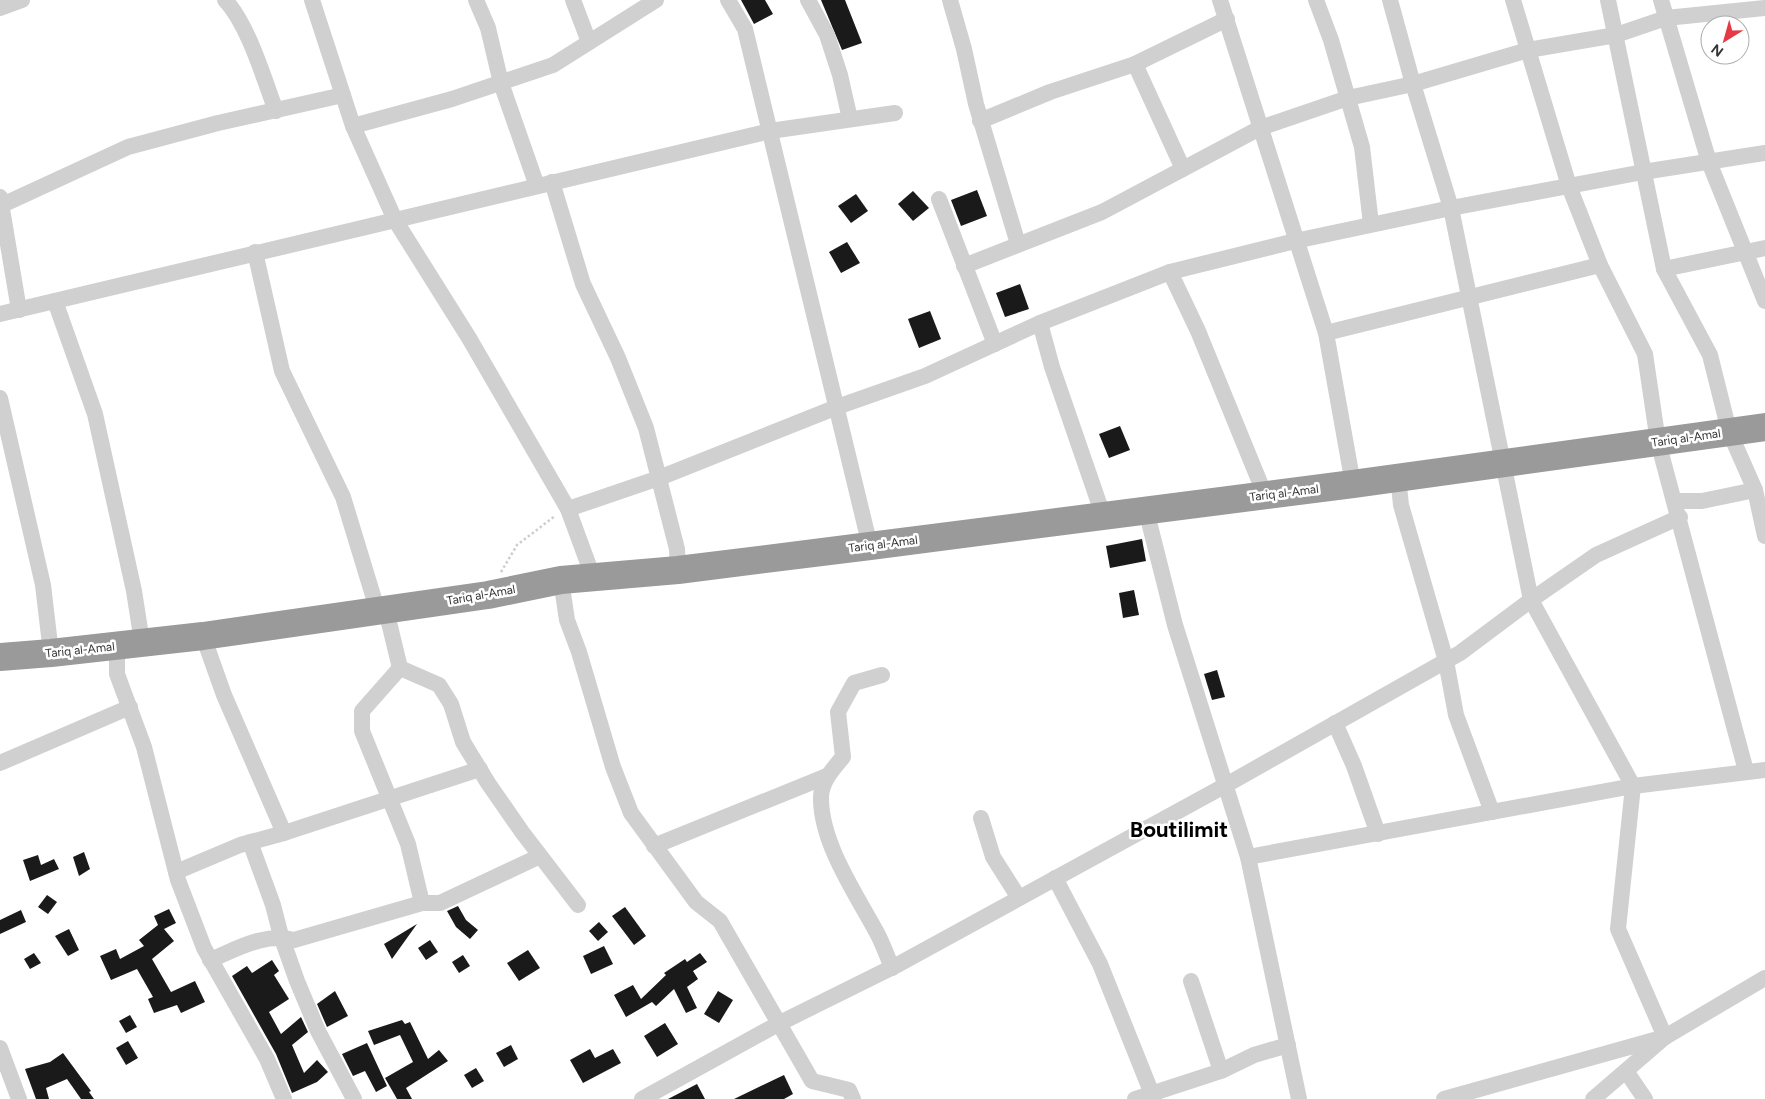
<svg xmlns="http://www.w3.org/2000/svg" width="1765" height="1099" viewBox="0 0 1765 1099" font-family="Figtree,sans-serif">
<rect width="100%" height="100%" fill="#fff"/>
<g fill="#1a1a1a">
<polygon points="741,0 765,0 773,14 754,24"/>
<polygon points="821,0 845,0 862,43 842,50"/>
<polygon points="977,190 987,216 961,226 951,200"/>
<polygon points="913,191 929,208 913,221 898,204"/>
<polygon points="856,194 868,211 851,223 838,206"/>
<polygon points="847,242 860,263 841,273 829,252"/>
<polygon points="1020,284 1029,309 1005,317 996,293"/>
<polygon points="930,311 941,339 919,348 908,319"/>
<polygon points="1120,426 1130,450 1109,458 1099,434"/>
<polygon points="1142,539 1146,561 1110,568 1106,546"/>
<polygon points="1134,590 1139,615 1123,618 1119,593"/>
<polygon points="1217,670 1225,697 1212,700 1204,674"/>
<polygon points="84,852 90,869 79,876 73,857"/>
<polygon points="38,855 41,865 54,859 59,869 30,881 23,860"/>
<polygon points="47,895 57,902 48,914 38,907"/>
<polygon points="458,906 466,920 478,930 470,939 456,927 447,911"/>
<polygon points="625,907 646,936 634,945 612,916"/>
<polygon points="169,909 176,923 164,929 174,941 152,959 171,992 195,981 205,1002 181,1013 177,1005 154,1013 148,999 153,997 137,969 111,980 100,956 116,949 120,959 144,946 139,940 158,925 154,916"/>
<polygon points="21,910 26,922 0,934 0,920"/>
<polygon points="599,922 608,932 598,941 589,931"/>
<polygon points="417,924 392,959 384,944"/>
<polygon points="69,929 79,950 68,956 55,936"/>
<polygon points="430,940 438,952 426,960 418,948"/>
<polygon points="604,946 613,964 591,974 583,956"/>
<polygon points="528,950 540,968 519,981 507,963"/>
<polygon points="34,953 41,963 30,969 24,959"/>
<polygon points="700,953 707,962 693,971 698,979 687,987 697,1008 686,1013 674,989 656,1006 652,1002 626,1017 614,995 633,985 641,999 666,975 664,973 685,959 687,962"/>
<polygon points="463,955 470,966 459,973 452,962"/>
<polygon points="272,960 279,971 274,975 289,999 269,1012 281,1034 301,1017 308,1032 292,1045 304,1073 317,1060 328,1072 317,1082 292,1093 276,1054 232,976 247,966 252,973"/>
<polygon points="335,991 348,1016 327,1027 317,1004"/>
<polygon points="718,991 733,1000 719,1023 704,1014"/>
<polygon points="130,1015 137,1027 126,1033 119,1021"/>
<polygon points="402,1020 405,1024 410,1022 428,1059 439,1050 448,1061 406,1088 412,1099 397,1099 385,1078 413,1062 400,1035 374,1045 368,1031"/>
<polygon points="665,1023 678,1044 657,1057 644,1036"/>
<polygon points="128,1041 138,1058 126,1065 116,1048"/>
<polygon points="367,1043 387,1086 376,1092 365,1071 353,1076 342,1054"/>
<polygon points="511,1045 518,1059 504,1067 496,1053"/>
<polygon points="590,1049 595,1058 613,1049 621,1063 583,1083 570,1060"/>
<polygon points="63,1053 91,1091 89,1092 94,1099 81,1099 67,1079 46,1088 49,1099 36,1099 25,1069 50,1062"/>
<polygon points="476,1068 484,1081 472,1088 464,1075"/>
<polygon points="784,1075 793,1094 784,1099 734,1099"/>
<polygon points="697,1084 705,1099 668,1099"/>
</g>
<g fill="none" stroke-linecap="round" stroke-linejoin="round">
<polyline stroke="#cdcdcd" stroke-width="2.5" stroke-dasharray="2.5 2.5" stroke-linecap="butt" points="501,572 517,545 555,516"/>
<g stroke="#d0d0d0" stroke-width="16">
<path d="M 225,0 C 248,24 264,79 276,111"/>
<polyline points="312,0 353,126 395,220 469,338 568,509 593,577"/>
<polyline points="476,0 488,28 501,83 537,186"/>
<polyline points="573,0 589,42"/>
<polyline points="728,0 745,29 870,546"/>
<polyline points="808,0 827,35 840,75 850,119"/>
<polyline points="950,0 964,49 976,104 1018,244"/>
<polyline points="1220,0 1326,333 1353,484"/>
<polyline points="1316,0 1331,40 1362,147 1371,224"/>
<polyline points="1390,0 1413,84 1451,208 1531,600 1633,786 1618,929 1665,1037 1444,1099"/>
<polyline points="1513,0 1569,186 1600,265 1645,354 1658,442 1746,771"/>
<polyline points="1608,0 1664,269 1710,355 1729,431 1755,490 1765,536"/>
<polyline points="1661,0 1709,162 1765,301"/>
<polyline points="0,8 22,0"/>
<polyline points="1135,64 1183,169"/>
<polyline points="980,121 1050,92 1135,64 1227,19"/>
<polyline points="353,126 452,99 553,65 656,0"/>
<polyline points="552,182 583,284 618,358 646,428 677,549 678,570"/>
<polyline points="0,197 19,310"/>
<polyline points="939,199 995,344"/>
<polyline points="0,206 128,147 218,123 343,95"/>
<polyline points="255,252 282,371 343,497 378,612"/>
<polyline points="964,266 1102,212 1260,128 1348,98 1413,84 1528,50 1616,35 1666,18 1765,8"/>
<polyline points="1664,269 1765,248"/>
<polyline points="1170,272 1198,331 1265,495"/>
<polyline points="55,301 95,414 134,591 142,642"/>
<polyline points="0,314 770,131 895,113"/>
<polyline points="1040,323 1052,367 1103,515"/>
<polyline points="1326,333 1600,265"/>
<polyline points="0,398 43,585 51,653"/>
<polyline points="1398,477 1401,505 1446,661 1456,715 1492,812"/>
<polyline points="1676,501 1702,501 1755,490"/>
<polyline points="568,509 659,478 837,407 925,376 1040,323 1170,272 1295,241 1451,208 1643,172 1765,153"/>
<polyline points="1146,510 1175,625 1248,857 1299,1099"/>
<polyline points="561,580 567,620 579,652 613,767 631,813 696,902 720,921 812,1081 849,1090 853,1099"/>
<polyline points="386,610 400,668"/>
<polyline points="203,636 224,695 284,833"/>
<polyline points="117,646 117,674 144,747 178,880 204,948 267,1059 284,1099"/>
<polyline points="400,668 439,685 451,704 463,742 488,783 522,832 578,905"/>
<polyline points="400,668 362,711 362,731 408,844 422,903"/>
<path d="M 882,675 L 854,683 L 838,712 L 843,757 C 832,770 820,783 821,800 C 822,845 856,894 877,933 C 883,944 887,956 892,968"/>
<polyline points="1335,723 1354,766 1378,834"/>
<polyline points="0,763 130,707"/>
<polyline points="981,818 993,857 1019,898"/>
<polyline points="250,842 273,905 281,936 297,981 318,1031 354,1099"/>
<polyline points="654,846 827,776"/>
<polyline points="1248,857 1633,786 1765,770"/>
<polyline points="176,872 240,845 284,833 480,769"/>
<polyline points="1055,878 1100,964 1154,1099"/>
<path d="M 210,960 C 237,949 265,932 294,940 L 422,903 L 440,903 L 540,856"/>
<polyline points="1191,981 1221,1071"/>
<polyline points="0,1048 19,1099"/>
<polyline points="1626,1071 1645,1099"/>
<polyline points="642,1099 778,1024 899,964 1226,785 1460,653 1531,600 1596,555 1680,517"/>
<polyline points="1135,1099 1221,1071 1254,1055 1288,1045"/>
<polyline points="1593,1099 1665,1037 1765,978"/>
</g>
<polyline stroke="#9a9a9a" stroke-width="28" points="0,657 51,653 203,636 488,595 561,580 678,570 870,546 1353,484 1765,427"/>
</g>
<g text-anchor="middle" stroke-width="5" stroke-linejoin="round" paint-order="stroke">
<g font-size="12" fill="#333" stroke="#fff">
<text transform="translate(1686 438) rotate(-8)" y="4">Tariq al-Amal</text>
<text transform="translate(1284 493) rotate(-7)" y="4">Tariq al-Amal</text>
<text transform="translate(883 544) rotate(-7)" y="4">Tariq al-Amal</text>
<text transform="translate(481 595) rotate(-10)" y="4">Tariq al-Amal</text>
<text transform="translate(80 650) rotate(-6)" y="4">Tariq al-Amal</text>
</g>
<g font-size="22" font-weight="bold" fill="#000" stroke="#fff">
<text x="1179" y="837">Boutilimit</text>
</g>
</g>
<g transform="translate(1725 40) rotate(217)"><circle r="24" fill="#ffffff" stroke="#adadad"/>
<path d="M0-4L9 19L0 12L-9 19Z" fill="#e63946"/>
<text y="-8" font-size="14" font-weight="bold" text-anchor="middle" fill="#333333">N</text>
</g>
</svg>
